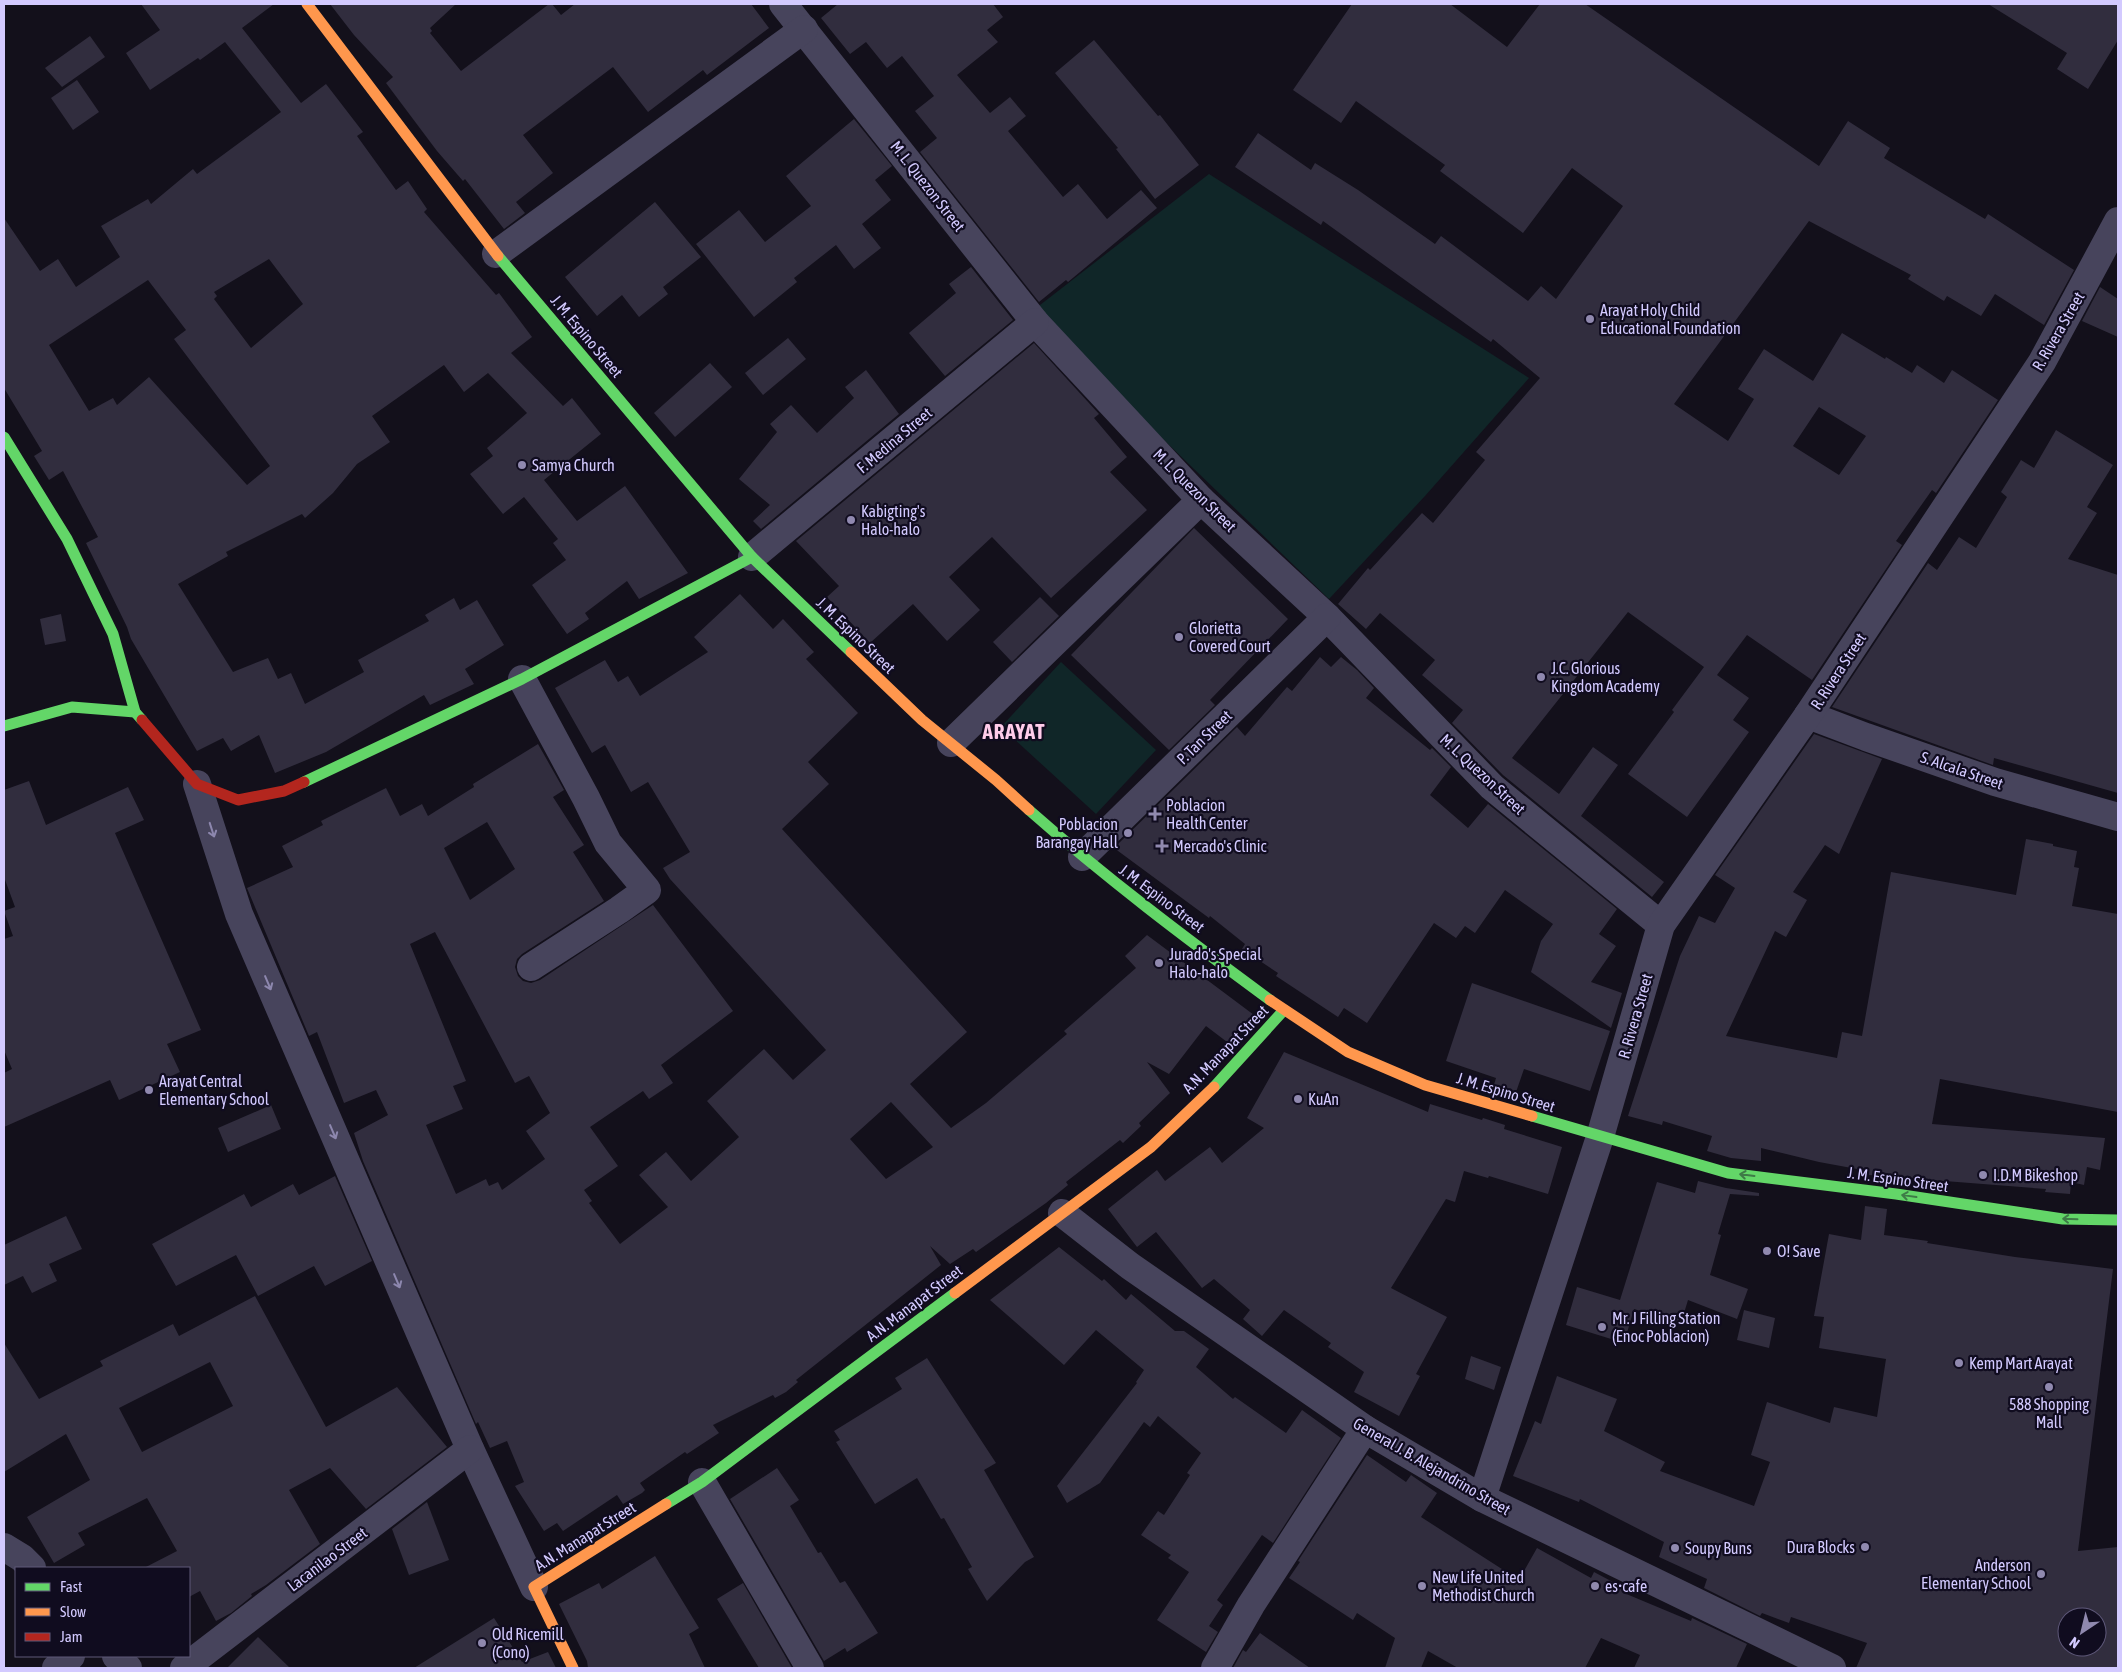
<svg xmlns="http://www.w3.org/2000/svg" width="2122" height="1672" viewBox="0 0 2122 1672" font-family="'Asap Condensed',sans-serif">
<rect width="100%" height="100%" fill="#13101b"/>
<g fill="#102628">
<polygon points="1209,174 1529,378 1425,496 1329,599 1031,312"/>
<polygon points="1061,662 1156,750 1096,814 1001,727"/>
</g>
<g fill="#312d3e" fill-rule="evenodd">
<path d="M 141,4 L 274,4 L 242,28 L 301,103 L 326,84 L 363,132 L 357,136 L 396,190 L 408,181 L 427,209 L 424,212 L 496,295 L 499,293 L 532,337 L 511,353 L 563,406 L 572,398 L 601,434 L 544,480 L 577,521 L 625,486 L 688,573 L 639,599 L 627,581 L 585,613 L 589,619 L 567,634 L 532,585 L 566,560 L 553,543 L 558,539 L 524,497 L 503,514 L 470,474 L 493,456 L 487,448 L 527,413 L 488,373 L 464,392 L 444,365 L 372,416 L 390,442 L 357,464 L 333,493 L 305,518 L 302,514 L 226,552 L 228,556 L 178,584 L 233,672 L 268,658 L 278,679 L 291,673 L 305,704 L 364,672 L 358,660 L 429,621 L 425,615 L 454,598 L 460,610 L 477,600 L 504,645 L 465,669 L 474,684 L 430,705 L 424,695 L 326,752 L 275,773 L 259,735 L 231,751 L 223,738 L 197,751 L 131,639 L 127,627 L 86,543 L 98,537 L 63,471 L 49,480 L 34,456 L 42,451 L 4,388 L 4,218 L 40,271 L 58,259 L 76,287 L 120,257 L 101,226 L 148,199 L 151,204 L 193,169 L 197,174 L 281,112 L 225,42 L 200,60 L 198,58 L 150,90 L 126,53 L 160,30 ZM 269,259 L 303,304 L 251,348 L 214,299 L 217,296 L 214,292 ZM 148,280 L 186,330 L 174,339 L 270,466 L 247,485 L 149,377 L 117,405 L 113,398 L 89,411 L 49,345 Z"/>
<polygon points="330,4 456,4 430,28 432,31 430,33 461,71 549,4 552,4 561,15 575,4 751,4 769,28 707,75 703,70 648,112 613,67 523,135 553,173 516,202 525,213 504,229 465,179 463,181 437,151 386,83 393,77 354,35"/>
<polygon points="838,4 993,4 1003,17 987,30 998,42 957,75 990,113 1010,97 1026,116 1008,131 1063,197 1078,184 1107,219 1141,190 1157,208 1068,282 1066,280 1039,302 920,152 937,138 915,111 934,96 902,56 887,68 866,42 850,54 821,18"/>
<path d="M 1352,4 L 1450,4 L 1507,47 L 1540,4 L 1585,4 L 1819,166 L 1848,121 L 1890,148 L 1884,158 L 1985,219 L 1988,214 L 2074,270 L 2044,325 L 1995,294 L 1981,316 L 1947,296 L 1944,301 L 1908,279 L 1911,275 L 1809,221 L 1674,404 L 1728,441 L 1754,399 L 1738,389 L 1764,349 L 1813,381 L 1842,333 L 1885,359 L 1886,357 L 1912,373 L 1917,365 L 1944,383 L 1952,370 L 1998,400 L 1936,493 L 1932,490 L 1896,541 L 1902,545 L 1812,680 L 1747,635 L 1717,675 L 1749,698 L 1733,720 L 1749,732 L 1687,817 L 1628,774 L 1674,712 L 1672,710 L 1704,667 L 1628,612 L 1512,758 L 1559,794 L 1593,747 L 1618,765 L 1581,816 L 1664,882 L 1652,897 L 1503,775 L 1452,723 L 1463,710 L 1422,675 L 1435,660 L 1380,613 L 1366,629 L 1338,604 L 1368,568 L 1370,570 L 1422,513 L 1433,523 L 1485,460 L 1476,452 L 1540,378 L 1493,339 L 1491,342 L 1323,221 L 1321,225 L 1235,167 L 1258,133 L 1311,170 L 1315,163 L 1358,190 L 1435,244 L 1441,236 L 1528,301 L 1541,286 L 1556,299 L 1623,206 L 1572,168 L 1523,233 L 1440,171 L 1445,165 L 1356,101 L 1341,123 L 1293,90 ZM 1819,407 L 1866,436 L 1839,475 L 1793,446 Z"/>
<polygon points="1988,4 2118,4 2118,40 2088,89 2057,69 2067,53"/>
<polygon points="90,36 105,57 62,87 45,68"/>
<polygon points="1094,40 1158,116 1160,115 1199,165 1155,199 1116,149 1118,148 1055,73"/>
<polygon points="77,80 99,112 73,130 51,98"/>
<polygon points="854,119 892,166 875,180 891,200 862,224 881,248 854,269 836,245 794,278 797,282 754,317 696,244 739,210 765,242 811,206 786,176"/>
<polygon points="655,202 701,257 663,287 668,294 639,317 622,295 597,316 565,277"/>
<polygon points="971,267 1013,320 945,376 909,333 956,293 949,284"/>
<polygon points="2100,287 2118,299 2118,337 2082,321"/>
<polygon points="788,338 806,359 763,395 745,373"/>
<polygon points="1034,343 1099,414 1094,418 1127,457 1110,472 1147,510 1051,598 992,537 949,577 980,610 947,641 913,604 870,643 827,597 839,586 796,541"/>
<polygon points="710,363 732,387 675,437 654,413"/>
<polygon points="866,370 899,414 761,529 753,521 770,505 739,479 777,432 770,424 791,405 817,433 854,398 845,387"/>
<polygon points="2056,430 2113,465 2087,507 2097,513 2068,559 2118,575 2118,793 1994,758 1993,765 1832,707 1928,563 1937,570 1959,537 1976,548 2007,497 2001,492 2021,460 2034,468"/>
<polygon points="1194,528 1288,619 1210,700 1215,705 1169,750 1071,655"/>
<path d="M 740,594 L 773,629 L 783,619 L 814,652 L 806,659 L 858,713 L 808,762 L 829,784 L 782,829 L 967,1032 L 910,1084 L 951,1128 L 986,1103 L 1067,1034 L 1064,1031 L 1136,968 L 1125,956 L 1147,935 L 1254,1015 L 1231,1045 L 1206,1026 L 1169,1074 L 1147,1062 L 1170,1093 L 1139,1123 L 1141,1126 L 1123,1143 L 1120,1140 L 1066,1182 L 1068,1185 L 1046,1203 L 976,1252 L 973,1249 L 950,1264 L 930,1246 L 941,1265 L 796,1380 L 798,1382 L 786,1392 L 775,1398 L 773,1395 L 713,1425 L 719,1433 L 687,1454 L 685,1452 L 640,1483 L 645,1490 L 642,1493 L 623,1504 L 617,1495 L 563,1531 L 557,1523 L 544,1531 L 515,1486 L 524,1482 L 507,1441 L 490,1448 L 478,1422 L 476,1424 L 363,1161 L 354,1133 L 388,1115 L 376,1090 L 344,1103 L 317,1032 L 309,1036 L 247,888 L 293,867 L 282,846 L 323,825 L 321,821 L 386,788 L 400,816 L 422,804 L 428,816 L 474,787 L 473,784 L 538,744 L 564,790 L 553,797 L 584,845 L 573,852 L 604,901 L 522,954 L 517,959 L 515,967 L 518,976 L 523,981 L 531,983 L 540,980 L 653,905 L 733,1011 L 661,1065 L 673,1083 L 649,1099 L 643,1091 L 590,1127 L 618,1166 L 584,1190 L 592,1201 L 589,1203 L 620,1244 L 668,1207 L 639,1175 L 666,1152 L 691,1181 L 739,1137 L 707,1101 L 764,1049 L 793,1080 L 826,1050 L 670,879 L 663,868 L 690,852 L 648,782 L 631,792 L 605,745 L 592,753 L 555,688 L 605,660 L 618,682 L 628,676 L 640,696 L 708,652 L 694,637 ZM 487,822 L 515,869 L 470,900 L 444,848 ZM 435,932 L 515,1083 L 529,1076 L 550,1113 L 526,1131 L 545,1159 L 502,1190 L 498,1182 L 489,1186 L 486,1179 L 456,1194 L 426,1125 L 463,1109 L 453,1086 L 466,1081 L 410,944 ZM 891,1102 L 933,1147 L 886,1179 L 850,1139 Z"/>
<polygon points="1040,597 1059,616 1012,662 993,642"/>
<polygon points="61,614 66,641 45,645 40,619"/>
<polygon points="1320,657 1331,667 1341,657 1357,670 1374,688 1366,698 1430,750 1432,748 1451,767 1430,795 1468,828 1488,804 1617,909 1599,934 1616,946 1591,982 1622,993 1611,1028 1531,972 1541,941 1553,924 1505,890 1475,933 1465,926 1456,938 1434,923 1367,1023 1344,1008 1338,1017 1276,976 1278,973 1242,949 1245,944 1210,916 1209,918 1114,848 1237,727 1245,736 1287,687 1292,691"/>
<polygon points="1814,734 1882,759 1839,854 1825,845 1793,892 1807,900 1786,937 1775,931 1726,1036 1837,1058 1842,1032 1862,1036 1891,872 2016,895 2026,839 2053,844 2053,846 2077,851 2074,867 2079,868 2072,906 2118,914 2118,1112 1940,1079 1932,1124 2105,1138 2100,1170 2087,1167 2084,1185 2071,1182 2070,1194 2045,1192 2046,1189 1868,1175 1868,1171 1819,1162 1761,1148 1761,1161 1731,1158 1707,1151 1712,1136 1663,1121 1662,1125 1628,1116 1680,956 1699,916 1715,923 1735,888 1715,875"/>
<polygon points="29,781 46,825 128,787 144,820 115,833 201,1030 167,1044 180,1072 119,1100 110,1080 4,1127 4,1073 12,1069 4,1050 4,939 13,936 4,911 15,907 4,877 4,790"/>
<polygon points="1472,983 1610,1031 1590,1091 1524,1069 1515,1095 1493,1088 1496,1078 1446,1061"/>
<polygon points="1284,1052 1428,1112 1430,1104 1482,1120 1483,1118 1505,1125 1504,1129 1562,1147 1548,1194 1489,1176 1488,1178 1464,1171 1455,1202 1446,1199 1391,1288 1447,1317 1416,1374 1420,1376 1399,1416 1354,1392 1364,1372 1328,1347 1331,1343 1284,1310 1262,1336 1243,1319 1250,1310 1214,1279 1202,1288 1156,1232 1137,1247 1108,1209 1157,1170 1165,1181 1210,1147 1222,1163 1264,1128 1247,1118"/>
<polygon points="271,1105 281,1129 228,1152 218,1128"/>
<polygon points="335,1176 372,1261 325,1286 314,1266 258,1296 236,1255 176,1286 152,1244 244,1194 251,1207 293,1184 299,1195"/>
<polygon points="1698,1181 1726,1188 1759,1193 1759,1196 1730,1194 1718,1234 1721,1235 1710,1275 1748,1289 1737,1319 1688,1300 1681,1323 1634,1309 1624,1343 1566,1325 1577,1287 1620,1300 1657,1182 1695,1193"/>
<path d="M 1865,1206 L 1887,1209 L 1884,1235 L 1928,1241 L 1927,1243 L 2015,1257 L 2113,1269 L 2078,1551 L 2118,1547 L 2118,1668 L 1856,1668 L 1867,1643 L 1791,1617 L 1789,1623 L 1762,1613 L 1760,1616 L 1704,1588 L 1707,1579 L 1659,1557 L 1664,1542 L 1580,1499 L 1579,1502 L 1513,1476 L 1535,1421 L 1541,1424 L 1557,1376 L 1617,1399 L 1604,1431 L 1665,1462 L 1660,1471 L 1754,1506 L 1770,1462 L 1751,1455 L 1767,1402 L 1830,1423 L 1834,1407 L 1877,1417 L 1886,1359 L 1819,1348 L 1824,1317 L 1814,1316 L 1829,1234 L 1861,1240 ZM 2067,1617 L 2097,1617 L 2097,1647 L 2067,1647 Z"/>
<polygon points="66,1216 82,1249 49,1264 57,1281 32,1293 23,1276 4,1285 4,1245"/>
<polygon points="1059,1247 1102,1281 1104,1279 1126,1300 1131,1294 1175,1331 1184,1331 1209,1349 1196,1367 1233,1399 1235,1397 1286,1433 1302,1410 1341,1438 1273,1543 1262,1535 1217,1600 1223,1605 1209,1626 1218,1632 1206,1652 1157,1620 1189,1572 1168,1558 1171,1555 1141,1535 1158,1511 1164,1515 1190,1475 1187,1473 1201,1453 1158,1416 1150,1427 1144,1422 1100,1483 1067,1503 1057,1486 1137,1383 1136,1382 1144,1370 1096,1330 1064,1365 990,1300"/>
<path d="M 255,1296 L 326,1427 L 397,1387 L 447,1447 L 366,1509 L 330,1468 L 289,1490 L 320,1544 L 266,1585 L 251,1594 L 252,1596 L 231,1613 L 216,1621 L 200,1591 L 189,1597 L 189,1568 L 144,1568 L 177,1551 L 147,1498 L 78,1533 L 85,1545 L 54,1563 L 27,1517 L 90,1480 L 66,1434 L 4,1472 L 4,1343 L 39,1399 L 103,1366 L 100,1361 L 173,1324 L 179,1336 ZM 210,1362 L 233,1406 L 142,1452 L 119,1408 Z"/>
<polygon points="1744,1310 1775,1318 1769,1348 1737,1340"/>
<polygon points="1471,1356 1501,1367 1494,1390 1465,1379"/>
<polygon points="927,1358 996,1463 984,1470 1034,1557 1025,1562 987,1601 968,1569 972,1567 944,1518 941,1519 917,1478 875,1504 836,1442 840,1440 834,1431 902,1389 895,1378"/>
<polygon points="1367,1455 1406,1482 1411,1475 1437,1493 1421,1517 1519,1580 1537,1548 1591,1578 1594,1572 1626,1589 1624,1593 1691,1621 1692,1618 1747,1644 1736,1668 1634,1668 1640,1655 1601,1638 1585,1668 1458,1668 1428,1651 1421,1668 1385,1668 1395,1638 1357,1613 1353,1620 1289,1578 1300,1562 1298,1561"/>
<polygon points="777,1468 799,1500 790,1506 818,1553 821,1552 840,1583 845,1581 878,1633 847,1652 845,1648 824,1661 730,1499"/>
<polygon points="427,1502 449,1560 409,1575 392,1529"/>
<polygon points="655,1556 699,1628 689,1634 705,1668 588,1668 587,1661 559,1604 599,1583 602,1589"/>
<polygon points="743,1583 792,1668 759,1668 717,1599"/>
<polygon points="494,1618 522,1662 548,1652 556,1668 414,1668"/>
<polygon points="1260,1633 1310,1668 1233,1668 1243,1650 1246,1652"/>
<polygon points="258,1637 290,1668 227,1668"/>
</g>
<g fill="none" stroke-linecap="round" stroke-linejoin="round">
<g stroke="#47445c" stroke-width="28">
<polyline points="783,4 1035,322 1201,500 1327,617 1492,787 1661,925"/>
<polyline points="496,254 804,29"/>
<polyline points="752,557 1035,322"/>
<polyline points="522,679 586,798 608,843 647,890 619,910 531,967"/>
<polyline points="1808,715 1866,737 1995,782 2118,817"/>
<polyline points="951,743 1201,500"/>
<polyline points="197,784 239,914 470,1449 534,1587"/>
<polyline points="1082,857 1327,617"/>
<polyline points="1062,1213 1130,1266 1365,1429 1482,1498 1832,1668"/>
<polyline points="702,1482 810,1668"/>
<polyline points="1482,1498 1600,1137 1661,925 1808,715 2042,362 2118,221"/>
<polyline points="4,1547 22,1558 32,1568"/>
<polyline points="116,1656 128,1668"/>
<polyline points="56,1668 71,1656"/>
<polyline points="184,1668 470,1449"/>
<polyline points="1215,1668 1251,1605 1365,1429"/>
</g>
<g stroke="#63d668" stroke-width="11">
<polyline points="498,256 752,557 851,652"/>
<polyline points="4,437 67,539 113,634 135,712 142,720"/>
<polyline points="4,726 72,707 135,712"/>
<polyline points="304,782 522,679 752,557"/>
<path d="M 1029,810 C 1106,878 1187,939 1270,1000"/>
<polyline points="1214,1087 1284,1010"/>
<polyline points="1532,1116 1728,1173 1896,1194 2063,1219 2118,1220"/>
<polyline points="666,1504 702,1482 955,1293"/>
</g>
<g stroke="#ff974d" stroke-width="11">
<polyline points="307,4 498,256"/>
<polyline points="851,652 922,720 996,780 1029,810"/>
<polyline points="1270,1000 1348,1052 1425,1085 1532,1116"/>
<polyline points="955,1293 1151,1147 1214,1087"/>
<polyline points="573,1668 534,1587 666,1504"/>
</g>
<polyline stroke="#b3261e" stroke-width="11" points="142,720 197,784 238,800 284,791 304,782"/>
</g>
<defs><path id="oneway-shaft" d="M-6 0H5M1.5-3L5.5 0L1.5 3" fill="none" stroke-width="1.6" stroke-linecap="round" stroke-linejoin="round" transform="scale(1.25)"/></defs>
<g stroke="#8d87ae">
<use href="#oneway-shaft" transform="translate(212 830) rotate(72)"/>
<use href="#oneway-shaft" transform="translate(268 983) rotate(67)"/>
<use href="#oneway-shaft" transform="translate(333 1132) rotate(67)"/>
<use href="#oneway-shaft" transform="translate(397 1281) rotate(67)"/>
</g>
<g stroke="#3e7b47">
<use href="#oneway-shaft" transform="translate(1747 1175) rotate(-173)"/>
<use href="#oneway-shaft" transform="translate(1909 1196) rotate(-172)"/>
<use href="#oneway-shaft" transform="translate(2070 1219) rotate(-178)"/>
</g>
<g fill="#9089af" stroke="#100c1f" stroke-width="2">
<circle cx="1590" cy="319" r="5"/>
<circle cx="522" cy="465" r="5"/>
<circle cx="851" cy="520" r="5"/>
<circle cx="1179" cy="637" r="5"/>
<circle cx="1541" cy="677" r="5"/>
<path d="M1152.5 806.5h5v5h5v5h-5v5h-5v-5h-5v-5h5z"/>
<circle cx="1128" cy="833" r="5"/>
<path d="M1159.5 838.5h5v5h5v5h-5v5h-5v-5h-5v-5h5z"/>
<circle cx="1159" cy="963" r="5"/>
<circle cx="149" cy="1090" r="5"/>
<circle cx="1298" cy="1099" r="5"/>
<circle cx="1983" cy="1175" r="5"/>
<circle cx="1767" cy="1251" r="5"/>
<circle cx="1602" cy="1327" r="5"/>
<circle cx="1959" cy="1363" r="5"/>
<circle cx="2049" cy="1387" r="5"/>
<circle cx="1865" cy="1547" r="5"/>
<circle cx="1675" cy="1548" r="5"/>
<circle cx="2041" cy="1574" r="5"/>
<circle cx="1422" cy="1586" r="5"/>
<circle cx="1595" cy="1586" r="5"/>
<circle cx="482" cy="1643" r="5"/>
</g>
<g text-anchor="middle" stroke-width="4.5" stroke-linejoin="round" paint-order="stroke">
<g font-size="16" fill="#d3caff" stroke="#100c1f">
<text transform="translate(928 186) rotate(52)" y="6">M. L. Quezon Street</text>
<text transform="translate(2058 331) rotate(-60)" y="6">R. Rivera Street</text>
<text transform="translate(587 336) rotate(50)" y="6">J. M. Espino Street</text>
<text transform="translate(894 440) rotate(-40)" y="6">F. Medina Street</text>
<text transform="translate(1195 490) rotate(45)" y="6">M. L. Quezon Street</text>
<text transform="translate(856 635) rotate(44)" y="6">J. M. Espino Street</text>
<text transform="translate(1838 671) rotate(-57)" y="6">R. Rivera Street</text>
<text transform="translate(1204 737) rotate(-44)" y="6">P. Tan Street</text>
<text transform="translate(1962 770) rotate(19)" y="6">S. Alcala Street</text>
<text transform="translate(1483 774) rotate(43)" y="6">M. L. Quezon Street</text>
<text transform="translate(1162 898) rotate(37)" y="6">J. M. Espino Street</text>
<text transform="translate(1635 1016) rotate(-74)" y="6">R. Rivera Street</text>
<text transform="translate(1225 1049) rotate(-46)" y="6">A.N. Manapat Street</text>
<text transform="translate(1506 1092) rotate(17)" y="6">J. M. Espino Street</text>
<text transform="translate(1898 1179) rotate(8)" y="6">J. M. Espino Street</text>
<text transform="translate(914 1303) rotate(-37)" y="6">A.N. Manapat Street</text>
<text transform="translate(1432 1466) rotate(30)" y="6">General J. B. Alejandrino Street</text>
<text transform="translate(585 1536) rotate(-32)" y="6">A.N. Manapat Street</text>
<text transform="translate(327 1559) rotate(-37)" y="6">Lacanilao Street</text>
</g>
<g font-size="16" fill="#d3caff" stroke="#100c1f" text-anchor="start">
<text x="1600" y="316">Arayat Holy Child<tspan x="1600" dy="18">Educational Foundation</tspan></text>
<text x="532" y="471">Samya Church</text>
<text x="861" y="517">Kabigting's<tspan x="861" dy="18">Halo-halo</tspan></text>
<text x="1189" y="634">Glorietta<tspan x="1189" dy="18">Covered Court</tspan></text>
<text x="1551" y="674">J.C. Glorious<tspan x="1551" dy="18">Kingdom Academy</tspan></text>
<text x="1166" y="811">Poblacion<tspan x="1166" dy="18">Health Center</tspan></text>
<text x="1118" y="830" text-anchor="end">Poblacion<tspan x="1118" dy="18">Barangay Hall</tspan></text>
<text x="1173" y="852">Mercado's Clinic</text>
<text x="1169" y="960">Jurado's Special<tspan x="1169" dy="18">Halo-halo</tspan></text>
<text x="159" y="1087">Arayat Central<tspan x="159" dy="18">Elementary School</tspan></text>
<text x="1308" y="1105">KuAn</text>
<text x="1993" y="1181">I.D.M Bikeshop</text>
<text x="1777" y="1257">O! Save</text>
<text x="1612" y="1324">Mr. J Filling Station<tspan x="1612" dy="18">(Enoc Poblacion)</tspan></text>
<text x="1969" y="1369">Kemp Mart Arayat</text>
<text x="2049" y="1410" text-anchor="middle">588 Shopping<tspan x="2049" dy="18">Mall</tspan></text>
<text x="1855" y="1553" text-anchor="end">Dura Blocks</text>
<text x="1685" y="1554">Soupy Buns</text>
<text x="2031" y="1571" text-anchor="end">Anderson<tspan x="2031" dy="18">Elementary School</tspan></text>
<text x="1432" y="1583">New Life United<tspan x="1432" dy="18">Methodist Church</tspan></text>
<text x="1605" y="1592">es•cafe</text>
<text x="492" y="1640">Old Ricemill<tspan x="492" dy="18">(Cono)</tspan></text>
</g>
<g font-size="21" font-weight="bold" letter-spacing="1" fill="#ffccea" stroke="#100c1f">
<text x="1014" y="739">ARAYAT</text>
</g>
</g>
<rect width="2122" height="1672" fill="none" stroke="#d3caff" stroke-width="10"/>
<rect x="15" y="1567" width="175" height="90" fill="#100c1f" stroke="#5e5879"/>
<rect x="25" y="1583" width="25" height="8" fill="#63d668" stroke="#5e5879"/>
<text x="60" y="1592" font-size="15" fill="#d3caff">Fast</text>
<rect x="25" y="1608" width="25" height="8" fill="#ff974d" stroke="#5e5879"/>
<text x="60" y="1617" font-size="15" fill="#d3caff">Slow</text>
<rect x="25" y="1633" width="25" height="8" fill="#b3261e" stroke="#5e5879"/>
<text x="60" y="1642" font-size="15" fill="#d3caff">Jam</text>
<g transform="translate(2082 1632) rotate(215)"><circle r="24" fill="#100c1f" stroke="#5e5879"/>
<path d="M0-4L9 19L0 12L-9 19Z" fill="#9089af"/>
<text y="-8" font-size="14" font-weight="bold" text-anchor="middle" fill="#d3caff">N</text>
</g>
</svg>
